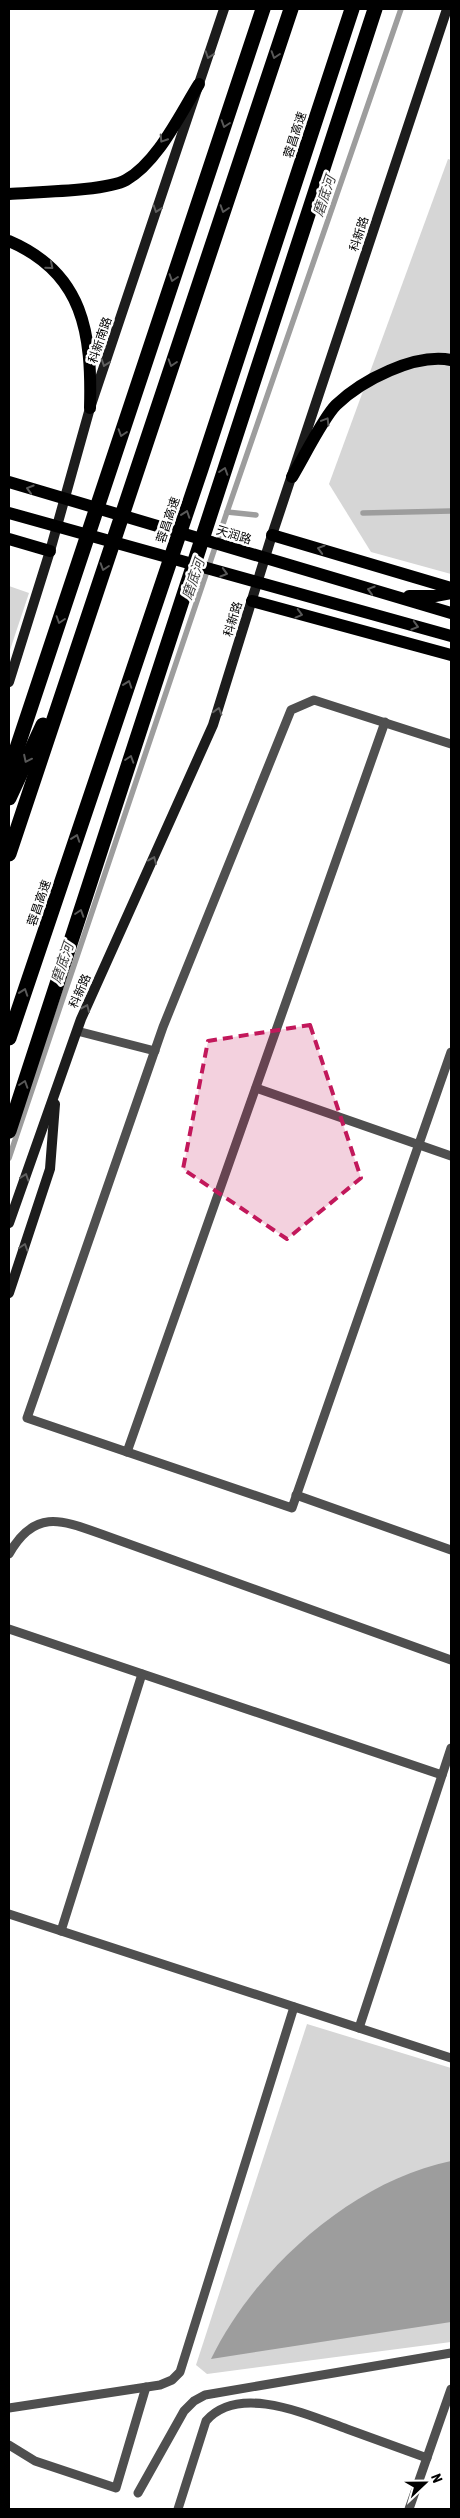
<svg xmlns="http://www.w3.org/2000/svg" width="460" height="2518" viewBox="0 0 460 2518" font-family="'Asap Condensed','Noto Sans SC',sans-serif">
<rect width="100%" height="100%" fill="#fff"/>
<g fill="#d6d6d6">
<polygon points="448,159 451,160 451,574 371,552 329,484"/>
<polygon points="9,586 29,593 9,653"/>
<polygon points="307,2024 451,2068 451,2342 207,2374 196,2365"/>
</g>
<path fill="#9d9d9d" d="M 451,2161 L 451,2322 L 211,2359 C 254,2270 352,2181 451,2161 Z"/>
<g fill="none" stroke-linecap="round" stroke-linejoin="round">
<g stroke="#9d9d9d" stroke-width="5.5">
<polyline points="227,512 256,515"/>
<polyline points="363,513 451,511"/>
<polyline points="9,1158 227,512 401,9"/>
</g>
<g stroke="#4f4f4f" stroke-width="9">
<polyline points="451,744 314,700 291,710 163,1027 27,1418 292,1508 451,1052"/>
<polyline points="77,1031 155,1051"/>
<polyline points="256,1088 451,1156"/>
<polyline points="127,1452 385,722"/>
<polyline points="296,1495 451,1550"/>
<path d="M 9,1554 C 35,1508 62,1520 104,1535 L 451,1660"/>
<polyline points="9,1629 442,1775"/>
<polyline points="9,1914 451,2058"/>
<polyline points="61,1931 142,1674"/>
<polyline points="359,2028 451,1748"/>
<polyline points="9,2408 160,2385 172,2380 180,2372 294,2007"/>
<polyline points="9,2445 35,2461 116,2488 146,2387"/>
<polyline points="138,2493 184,2411 194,2401 205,2395 451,2353"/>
<path d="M 178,2509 L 206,2421 C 239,2383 308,2415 347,2429 C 374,2439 400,2448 427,2458"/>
<polyline points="409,2509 451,2389"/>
</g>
<g stroke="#1c1c1c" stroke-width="10">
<polyline points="9,682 50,551 90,408 224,9"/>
<polyline points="9,1223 81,1019 213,725 272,535 447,9"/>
<polyline points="9,1293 50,1169 55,1104"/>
</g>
<g stroke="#000" stroke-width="12">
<path d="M 9,194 C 34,192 107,191 126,180 C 158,162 180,114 199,84"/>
<path d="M 9,241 C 84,273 92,334 90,408"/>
<path d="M 292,477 C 303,459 323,418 336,405 C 362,380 415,353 451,360"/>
<polyline points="9,482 451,613"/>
<polyline points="9,513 451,636"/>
<polyline points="272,535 451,588"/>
<polyline points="9,539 50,551"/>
<polyline points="409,596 435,596 451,593"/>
<polyline points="252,601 451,655"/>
</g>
<g stroke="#000" stroke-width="15">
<polyline points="9,772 263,9"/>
<polyline points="9,798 43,725"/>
<polyline points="9,854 291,9"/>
<polyline points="9,1038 201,469 352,9"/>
<polyline points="9,1131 375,9"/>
</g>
</g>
<defs><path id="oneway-chevron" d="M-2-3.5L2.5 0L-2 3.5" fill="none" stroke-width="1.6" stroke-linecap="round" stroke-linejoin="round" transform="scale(1.25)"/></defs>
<g stroke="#606060">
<use href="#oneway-chevron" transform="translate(209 55) rotate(109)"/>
<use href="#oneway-chevron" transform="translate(157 209) rotate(109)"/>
<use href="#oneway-chevron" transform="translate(105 363) rotate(109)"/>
<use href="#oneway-chevron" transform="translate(218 711) rotate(-73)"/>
<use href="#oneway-chevron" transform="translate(153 860) rotate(-66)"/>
<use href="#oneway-chevron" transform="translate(86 1008) rotate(-66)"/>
<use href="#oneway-chevron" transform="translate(25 1177) rotate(-71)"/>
<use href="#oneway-chevron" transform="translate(24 1247) rotate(-72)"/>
</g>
<g stroke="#595959">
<use href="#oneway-chevron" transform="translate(275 55) rotate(108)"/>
<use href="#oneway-chevron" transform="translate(225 124) rotate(108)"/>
<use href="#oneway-chevron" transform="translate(163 139) rotate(123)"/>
<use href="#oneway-chevron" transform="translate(224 209) rotate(108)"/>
<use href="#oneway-chevron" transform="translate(50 266) rotate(40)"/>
<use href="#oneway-chevron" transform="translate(173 278) rotate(108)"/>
<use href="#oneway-chevron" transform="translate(172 363) rotate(108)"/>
<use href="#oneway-chevron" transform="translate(326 421) rotate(-59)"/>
<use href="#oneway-chevron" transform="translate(122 433) rotate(108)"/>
<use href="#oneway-chevron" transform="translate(224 471) rotate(-72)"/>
<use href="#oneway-chevron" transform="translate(30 489) rotate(-163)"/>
<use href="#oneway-chevron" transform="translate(186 514) rotate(-71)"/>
<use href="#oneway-chevron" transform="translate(321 549) rotate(-164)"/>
<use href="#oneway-chevron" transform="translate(104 567) rotate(108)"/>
<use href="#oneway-chevron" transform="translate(224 573) rotate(16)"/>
<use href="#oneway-chevron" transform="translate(371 590) rotate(-163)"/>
<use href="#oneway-chevron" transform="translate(299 614) rotate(15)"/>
<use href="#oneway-chevron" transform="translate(60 620) rotate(108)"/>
<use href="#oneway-chevron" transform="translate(415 626) rotate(16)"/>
<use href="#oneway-chevron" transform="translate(128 684) rotate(-71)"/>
<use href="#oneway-chevron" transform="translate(27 759) rotate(116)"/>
<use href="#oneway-chevron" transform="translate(130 759) rotate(-72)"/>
<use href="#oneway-chevron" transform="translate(76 838) rotate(-71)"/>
<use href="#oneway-chevron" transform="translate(80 913) rotate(-72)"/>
<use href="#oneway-chevron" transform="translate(24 992) rotate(-71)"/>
<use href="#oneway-chevron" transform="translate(24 1084) rotate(-72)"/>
</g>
<path fill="#c2185b" fill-opacity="0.2" stroke="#c2185b" stroke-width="4" stroke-dasharray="10 6" stroke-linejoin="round" d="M 310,1025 L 361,1178 L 287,1239 L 183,1169 L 208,1041 Z"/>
<g text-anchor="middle" stroke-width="5" stroke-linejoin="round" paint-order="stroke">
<g font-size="12" fill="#000" stroke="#fff">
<text transform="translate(295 135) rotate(-72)" y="4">蓉昌高速</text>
<text transform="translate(359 234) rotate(-72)" y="4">科新路</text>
<text transform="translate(100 340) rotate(-71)" y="4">科新南路</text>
<text transform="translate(168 520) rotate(-71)" y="4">蓉昌高速</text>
<text transform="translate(234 535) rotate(17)" y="4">天润路</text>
<text transform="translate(233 619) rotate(-73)" y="4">科新路</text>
<text transform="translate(39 903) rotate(-71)" y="4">蓉昌高速</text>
<text transform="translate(80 991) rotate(-66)" y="4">科新路</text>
</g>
<g font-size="14" font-style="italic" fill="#3e3e3e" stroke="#fff">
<text transform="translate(324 196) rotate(-71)" y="5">磨底河</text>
<text transform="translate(193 579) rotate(-71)" y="5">磨底河</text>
<text transform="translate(62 963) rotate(-71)" y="5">磨底河</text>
</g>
</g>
<rect width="460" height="2518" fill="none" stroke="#000000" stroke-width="20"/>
<g transform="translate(425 2483) rotate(68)" stroke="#ffffff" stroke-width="4" paint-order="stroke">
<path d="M0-4L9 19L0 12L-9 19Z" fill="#000000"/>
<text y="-8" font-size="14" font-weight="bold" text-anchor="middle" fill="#000000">N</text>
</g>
</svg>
